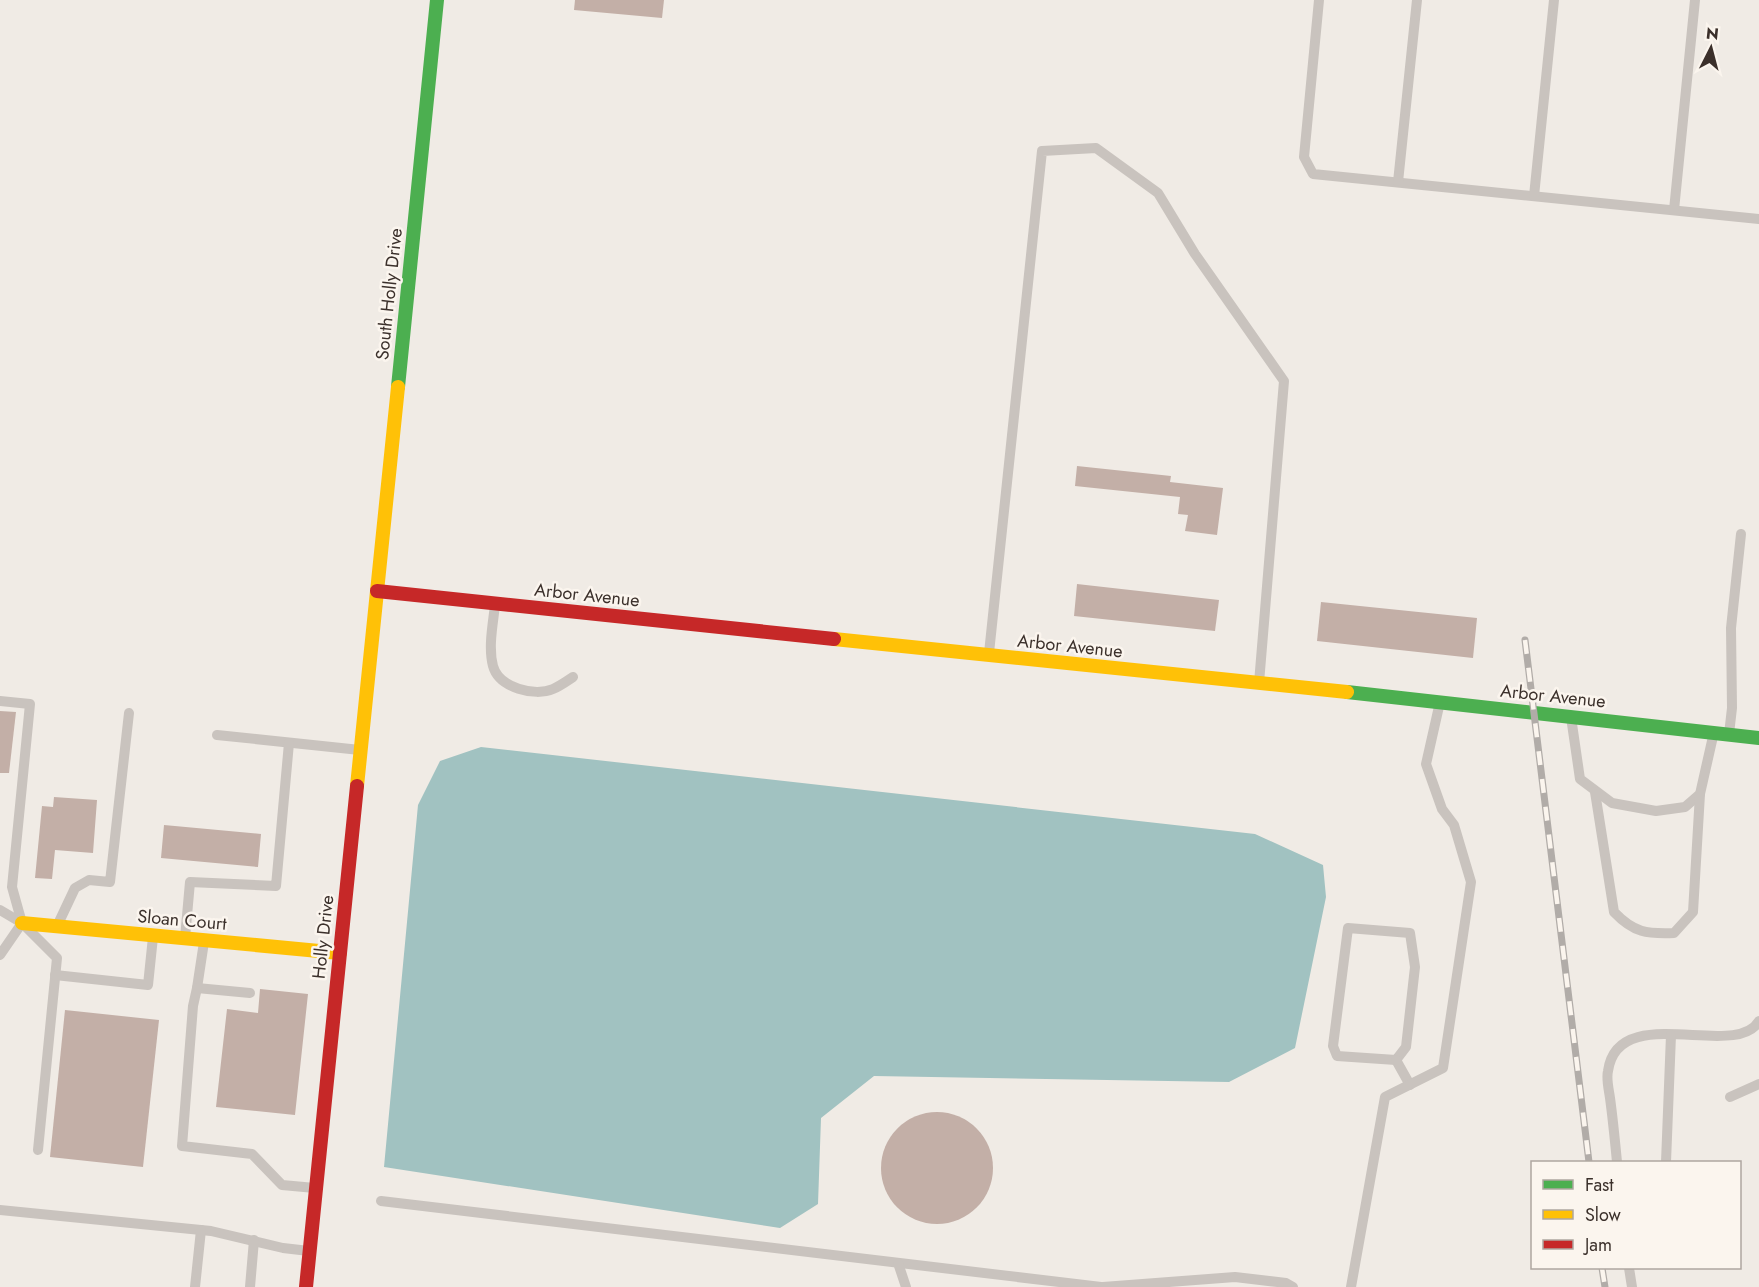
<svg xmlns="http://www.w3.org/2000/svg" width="1759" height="1287" viewBox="0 0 1759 1287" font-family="Jost,sans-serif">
<rect width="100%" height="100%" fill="#f0ebe5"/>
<polygon fill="#a1c2c1" points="481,747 1255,834 1323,865 1326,897 1295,1048 1229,1082 874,1076 821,1118 818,1204 780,1228 384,1167 418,805 440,761"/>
<g fill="#c3afa7">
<polygon points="575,0 664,0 662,18 574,10"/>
<polygon points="1077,466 1171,476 1170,482 1223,488 1217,535 1185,531 1188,515 1178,514 1180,497 1075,486"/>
<polygon points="1077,584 1219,600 1215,631 1074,616"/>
<polygon points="1321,602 1477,618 1473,658 1317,641"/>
<polygon points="0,711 16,712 9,773 0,773"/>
<polygon points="54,797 97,800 93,853 55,850 52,879 35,878 42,806 53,807"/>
<polygon points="164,825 261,834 258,867 161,858"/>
<polygon points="260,989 308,994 295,1115 216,1107 227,1009 258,1013"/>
<polygon points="65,1010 159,1020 143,1167 50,1157"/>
<circle cx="937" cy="1168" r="56"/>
</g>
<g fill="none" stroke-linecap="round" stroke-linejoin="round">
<g stroke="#c9c3be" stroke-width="10">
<polyline points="1319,0 1304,157 1313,174 1759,219"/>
<polyline points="1398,182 1417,0"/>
<polyline points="1534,196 1554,0"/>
<polyline points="1674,210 1695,0"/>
<path d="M 495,605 C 493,624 488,647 493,666 C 499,688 535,697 553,689 C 560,686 567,681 573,677"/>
<polyline points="989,653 1042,151 1096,148 1158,193 1195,254 1284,381 1259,683"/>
<polyline points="0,701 30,704 12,887 22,923 0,955"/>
<polyline points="1571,717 1580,779 1612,803 1656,811 1685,807 1700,794 1714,732"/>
<polyline points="1729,734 1732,708 1731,628 1741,534"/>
<polyline points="217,735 360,750"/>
<path d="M 1595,792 L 1614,912 C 1634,933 1647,934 1674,933 L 1693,912 L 1700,794"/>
<polyline points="0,910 22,923 57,958 38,1150"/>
<polyline points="58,924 75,888 89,880 110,882 129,713"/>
<polygon points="1348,928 1410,933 1415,967 1406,1047 1396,1060 1337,1056 1333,1046"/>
<polyline points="185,938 190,882 276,886 289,743"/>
<polyline points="204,942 197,988 250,993"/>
<polyline points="55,975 148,985 153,937"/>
<polyline points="197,988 193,1006 182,1146 252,1154 282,1185 315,1188"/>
<polyline points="1396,1060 1410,1085"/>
<polyline points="1730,1097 1759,1084"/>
<path d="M 1617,1162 C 1615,1141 1613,1120 1610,1098 C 1609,1090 1606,1079 1608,1071 C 1618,1000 1736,1061 1759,1021"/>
<polyline points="1666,1162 1671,1035"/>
<polyline points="381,1201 1101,1287"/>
<polyline points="0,1210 211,1231 283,1248 309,1251"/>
<polyline points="898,1263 906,1287"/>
<polyline points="1629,1268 1632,1287"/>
<polyline points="195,1287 201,1230"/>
<polyline points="250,1287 254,1240"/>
<polyline points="1103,1287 1235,1277 1286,1283 1293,1287"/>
<polyline points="1351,1287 1385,1097 1443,1068 1471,882 1454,825 1442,809 1426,764 1440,702"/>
</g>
<g stroke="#4caf50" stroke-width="14">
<polyline points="398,387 437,0"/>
<polyline points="1347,692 1759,738"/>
</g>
<g stroke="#ffc107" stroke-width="14">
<polyline points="834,639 1347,692"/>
<polyline points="357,786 398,387"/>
<polyline points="22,923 340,953"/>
</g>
<g stroke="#c62828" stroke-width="14">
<polyline points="377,591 834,639"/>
<polyline points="306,1287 357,786"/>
</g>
<g stroke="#b1aca8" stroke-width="7">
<g id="rail">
<polyline points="1525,640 1589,1162"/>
<polyline points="1602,1268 1605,1287"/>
</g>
</g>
<use href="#rail" stroke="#fbf5ee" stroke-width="4.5" stroke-dasharray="14" stroke-linecap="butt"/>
</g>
<g text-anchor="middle" stroke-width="5" stroke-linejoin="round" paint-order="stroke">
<g font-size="18" fill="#3b302b" stroke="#fbf5ee">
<text transform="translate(389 294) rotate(-84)" y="6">South Holly Drive</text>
<text transform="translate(587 595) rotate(6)" y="6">Arbor Avenue</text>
<text transform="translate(1070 646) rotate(6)" y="6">Arbor Avenue</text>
<text transform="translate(1553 696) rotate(6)" y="6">Arbor Avenue</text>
<text transform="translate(182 920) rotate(5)" y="6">Sloan Court</text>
<text transform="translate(323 937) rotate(-84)" y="6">Holly Drive</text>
</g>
</g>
<rect x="1531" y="1161" width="210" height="108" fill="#fbf5ee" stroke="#aea6a0" stroke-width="1.5"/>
<rect x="1543" y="1180" width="30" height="9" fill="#4caf50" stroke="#aea6a0" stroke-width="1.5"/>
<text x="1585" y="1191" font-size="18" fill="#3b302b">Fast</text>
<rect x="1543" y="1210" width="30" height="9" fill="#ffc107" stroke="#aea6a0" stroke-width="1.5"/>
<text x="1585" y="1221" font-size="18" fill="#3b302b">Slow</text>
<rect x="1543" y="1240" width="30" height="9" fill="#c62828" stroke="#aea6a0" stroke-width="1.5"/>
<text x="1585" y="1251" font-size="18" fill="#3b302b">Jam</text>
<g transform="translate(1711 48) rotate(6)" stroke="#fbf5ee" stroke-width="4.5" paint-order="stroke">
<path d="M0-4.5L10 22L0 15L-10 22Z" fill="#3b302b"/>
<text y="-9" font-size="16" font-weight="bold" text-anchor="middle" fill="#3b302b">N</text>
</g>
</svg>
